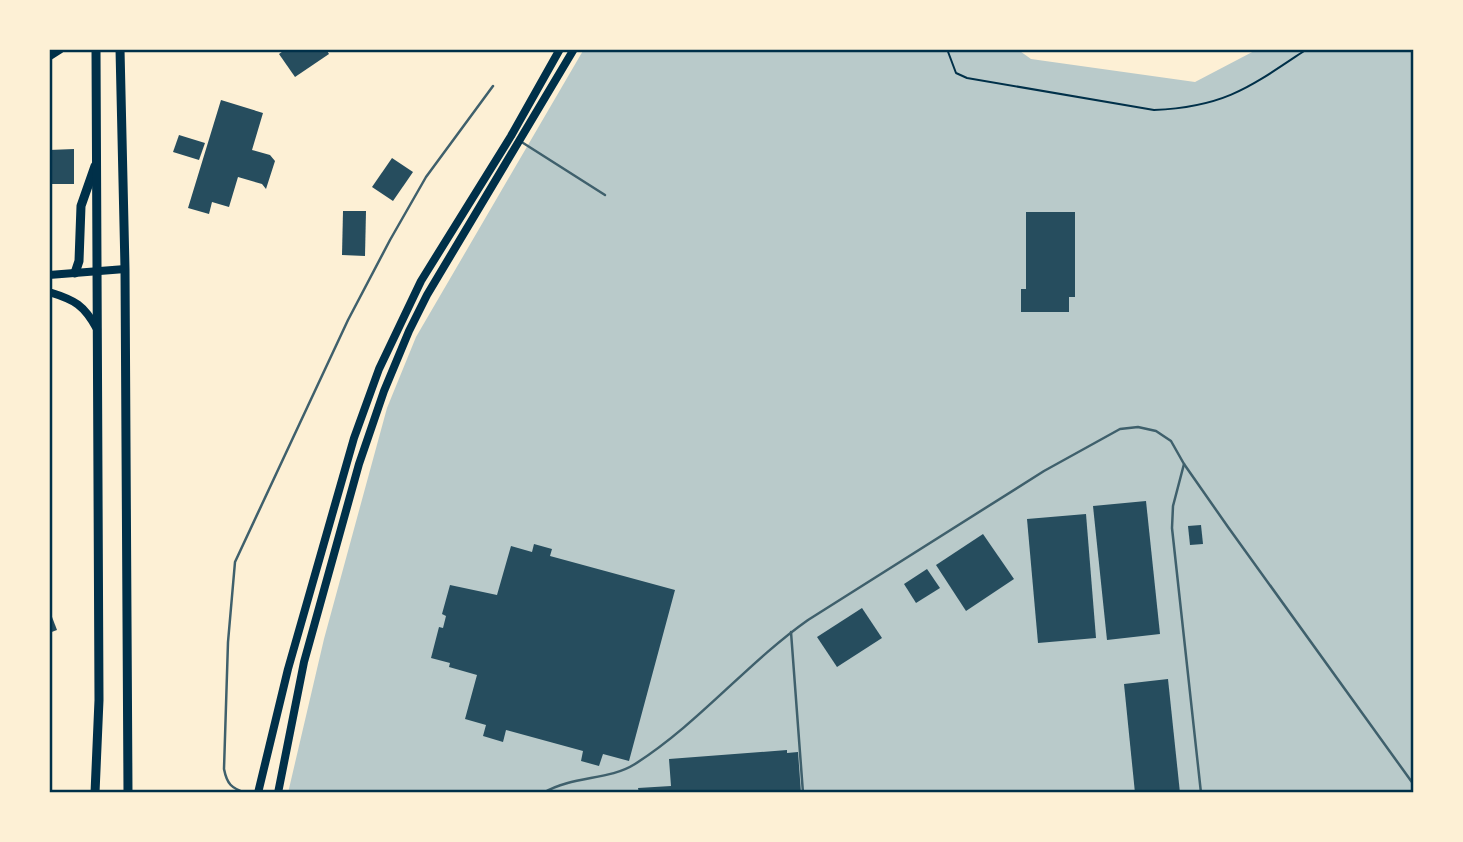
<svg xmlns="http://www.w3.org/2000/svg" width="1463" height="842" viewBox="0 0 1463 842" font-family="Karla,sans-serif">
<rect width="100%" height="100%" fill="#fdf0d5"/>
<polygon fill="#b9caca" points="584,49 1017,49 1031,59 1195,82 1258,49 1414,49 1414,793 288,793 324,639 387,408 416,337"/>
<g fill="#264d5e">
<polygon points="286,49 326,49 329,54 295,77 279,54"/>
<polygon points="221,100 263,113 252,150 270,155 275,161 266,189 262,184 238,177 229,207 212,202 209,214 188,208"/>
<polygon points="179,135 205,143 199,160 173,152"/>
<polygon points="74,149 74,184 49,184 49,150"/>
<polygon points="392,158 413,172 393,201 372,187"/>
<polygon points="343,211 366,211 365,256 342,255"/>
<polygon points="1026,212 1075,212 1075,297 1069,297 1069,312 1021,312 1021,289 1026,289"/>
<polygon points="1146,501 1160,634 1107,640 1093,506"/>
<polygon points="1086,514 1096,638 1038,643 1027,519"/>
<polygon points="1201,525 1203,544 1190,545 1188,526"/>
<polygon points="983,534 1014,579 966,611 936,565"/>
<polygon points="534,544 552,549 550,556 675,590 629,761 603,754 599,766 581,761 583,751 506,730 503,742 483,736 486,725 465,719 477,675 449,667 450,663 431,658 439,627 443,628 446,616 442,614 450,585 497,595 511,546 532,552"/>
<polygon points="927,569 940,588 916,603 904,584"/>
<polygon points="862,608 882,638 837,667 817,637"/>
<polygon points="49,609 57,630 49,633"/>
<polygon points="1168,679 1180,793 1135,793 1124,684"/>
<polygon points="787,750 787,753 798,752 801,793 639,793 638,788 671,786 669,759"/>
</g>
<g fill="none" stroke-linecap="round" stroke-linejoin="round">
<path stroke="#003049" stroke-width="2" d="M 947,49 L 956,73 L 967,78 L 1154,110 C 1225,107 1250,87 1307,49"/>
<g stroke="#3f606c" stroke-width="2.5">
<polyline points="520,141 605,195"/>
<polyline points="1184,464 1173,506 1172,528 1201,793"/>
<polyline points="791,632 803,793"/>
<path d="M 246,793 C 231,788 227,784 224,769 L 228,642 L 235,562 L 348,320 L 390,240 L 426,177 L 493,86"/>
<path d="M 543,793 C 574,775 608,781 635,764 C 698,724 747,663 808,620 L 1044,471 L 1120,429 L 1138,427 L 1156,431 L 1171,441 L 1184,464 L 1228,527 L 1414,785"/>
</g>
<g stroke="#003049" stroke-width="8">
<polyline points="49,275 125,269"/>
<path d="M 49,292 C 75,300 84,305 97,329"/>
<polyline points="258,793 288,669 354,438 379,369 421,281 511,136 560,49"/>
<polyline points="278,793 304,662 359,464 384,391 409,331 427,295 574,49"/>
</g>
<g stroke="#003049" stroke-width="9">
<polyline points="120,49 125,269 128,793"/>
<polyline points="49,56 60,49"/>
<polyline points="75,273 79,261 81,206 95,166"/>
<polyline points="95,793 99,700 96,49"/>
</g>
</g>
<rect width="1463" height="842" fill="none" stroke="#fdf0d5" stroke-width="102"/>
<rect x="51" y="51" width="1361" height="740" fill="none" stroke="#003049" stroke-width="2.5"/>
</svg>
